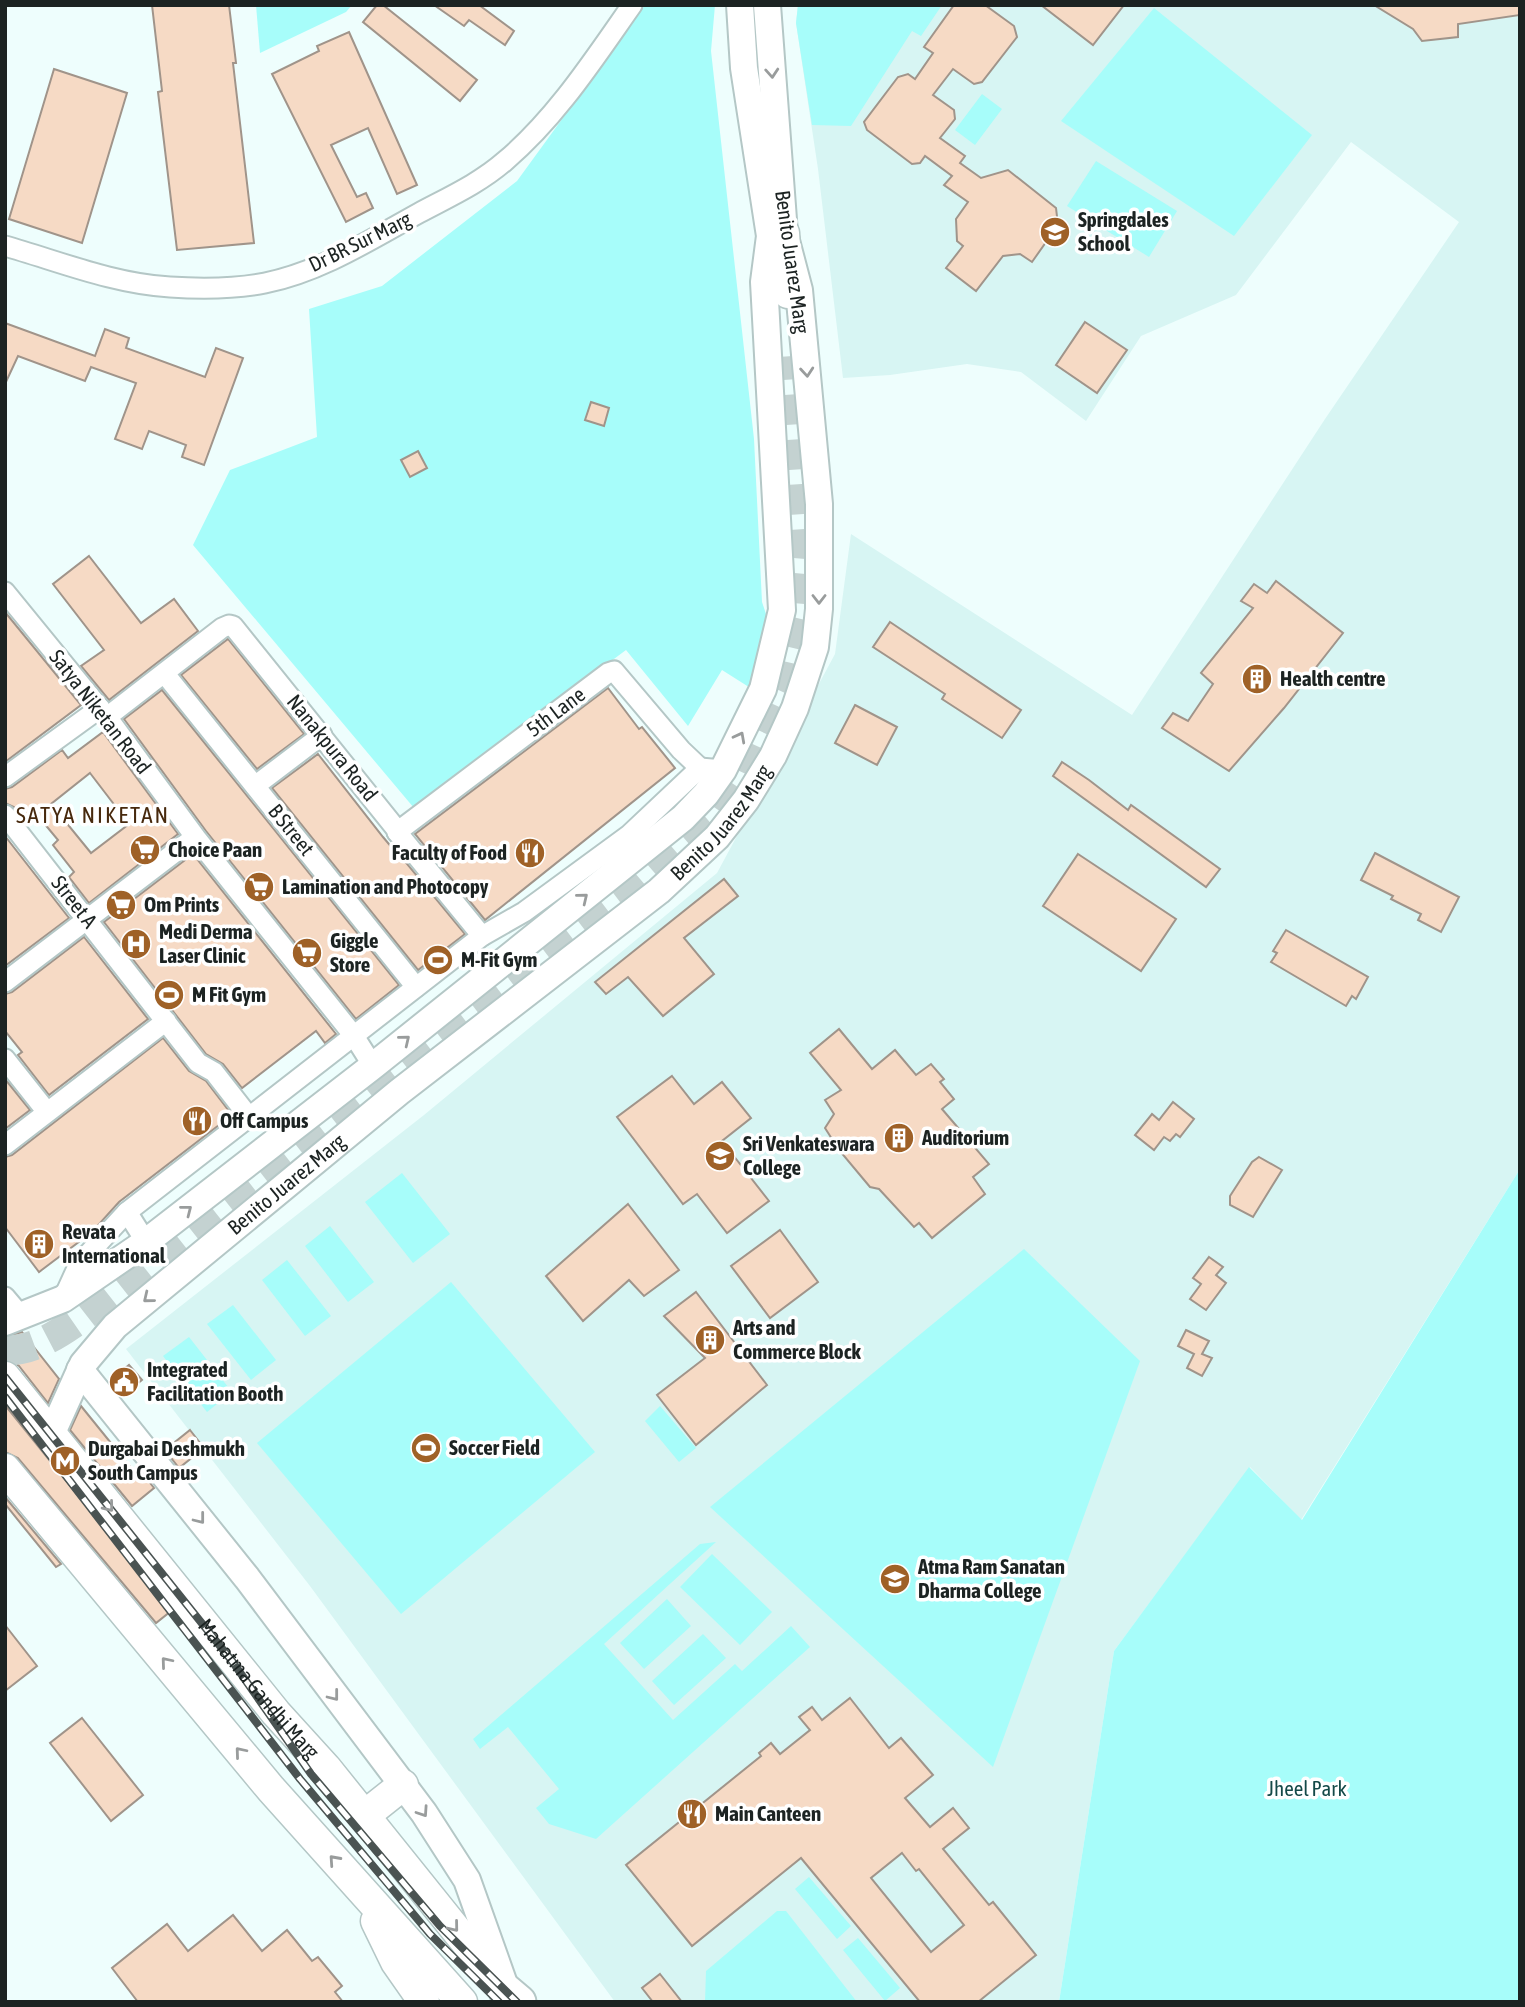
<svg xmlns="http://www.w3.org/2000/svg" width="1525" height="2007" viewBox="0 0 1525 2007" font-family="'Asap Condensed',sans-serif">
<rect width="100%" height="100%" fill="#eefefd"/>
<polygon fill="#d7f5f3" points="798,5 1520,5 1520,1169 1301,1520 1250,1467 1114,1651 1059,2002 615,2002 310,1586 126,1349 424,1115 717,873 835,654 851,534 1132,715 1325,419 1459,222 1351,142 1236,295 1141,336 1086,421 1021,372 967,364 890,375 843,378 818,169 796,23"/>
<g fill="#a7fdfa">
<polygon points="256,5 352,5 346,12 260,53"/>
<polygon points="645,5 715,5 711,51 754,439 762,602 767,617 752,689 722,670 688,726 626,650 414,808 193,545 230,470 317,437 309,309 382,286 517,181"/>
<polygon points="798,5 942,5 921,36 912,31 851,126 812,125 796,23"/>
<polygon points="1154,8 1312,135 1234,236 1061,121"/>
<polygon points="982,94 1002,109 975,145 955,130"/>
<polygon points="1096,161 1177,211 1149,257 1067,206"/>
<polygon points="1520,1169 1520,2002 1059,2002 1114,1651 1249,1467 1302,1520"/>
<polygon points="402,1173 450,1234 413,1263 365,1202"/>
<polygon points="330,1226 374,1282 348,1302 305,1246"/>
<polygon points="1024,1249 1140,1361 993,1767 710,1507"/>
<polygon points="287,1260 331,1316 305,1336 262,1280"/>
<polygon points="451,1282 595,1452 401,1614 257,1443"/>
<polygon points="233,1305 276,1360 251,1380 207,1324"/>
<polygon points="189,1337 232,1392 207,1412 163,1356"/>
<polygon points="660,1406 696,1448 679,1462 645,1421"/>
<polygon points="716,1542 604,1644 673,1720 735,1664 742,1671 791,1626 810,1647 596,1839 549,1824 536,1808 559,1789 508,1727 480,1749 473,1739 700,1544"/>
<polygon points="712,1554 772,1612 740,1645 680,1587"/>
<polygon points="667,1599 691,1626 644,1669 620,1643"/>
<polygon points="703,1634 726,1658 674,1705 652,1681"/>
<polygon points="809,1877 851,1926 837,1939 795,1889"/>
<polygon points="777,1911 786,1911 857,2002 705,2002 706,1971"/>
<polygon points="858,1938 900,1988 885,2001 843,1950"/>
</g>
<g fill="#f6dac5" stroke="#a0948a" stroke-width="2" fill-rule="evenodd">
<polygon points="152,5 229,5 236,63 233,63 254,243 177,250 158,92 162,91"/>
<polygon points="377,5 383,5 477,80 460,101 363,22"/>
<polygon points="434,5 479,5 514,31 505,45 469,20 464,26"/>
<polygon points="954,5 985,5 1014,26 1017,37 982,82 974,84 953,69 933,95 954,110 955,119 940,138 965,156 960,163 981,178 1008,170 1056,208 1058,225 1032,262 1020,254 1003,256 976,291 946,268 963,246 957,241 956,219 968,202 944,185 952,176 925,156 920,163 912,164 867,130 864,122 898,77 908,74 915,79 933,53 924,47"/>
<polygon points="1041,5 1124,5 1093,45"/>
<polygon points="1374,5 1520,5 1520,15 1458,24 1458,37 1422,41 1413,29"/>
<polygon points="349,32 417,185 397,194 368,128 331,145 357,197 366,193 373,208 346,222 272,74 319,51 317,46"/>
<polygon points="54,69 127,93 82,243 9,219"/>
<polygon points="1085,322 1127,350 1097,393 1056,365"/>
<polygon points="5,323 95,356 105,329 129,338 126,348 205,377 216,348 243,358 204,465 182,457 186,445 149,431 142,449 115,439 136,383 91,367 85,381 18,356 5,384"/>
<polygon points="591,402 609,408 604,426 585,420"/>
<polygon points="418,451 427,468 410,477 401,460"/>
<polygon points="89,556 141,623 174,599 198,631 109,700 81,666 104,650 53,584"/>
<polygon points="1276,581 1343,633 1284,708 1229,771 1162,728 1173,713 1188,721 1213,684 1201,673 1253,608 1241,601 1254,584 1267,593"/>
<polygon points="5,612 81,705 5,762"/>
<polygon points="890,622 1021,710 1002,738 942,699 945,694 873,647"/>
<polygon points="228,639 304,734 257,769 181,675"/>
<polygon points="608,688 639,729 642,727 675,768 485,920 415,834"/>
<polygon points="162,690 399,985 356,1019 206,831 124,719"/>
<polygon points="855,705 897,727 877,765 835,743"/>
<path d="M 103,732 L 178,834 L 89,903 L 69,877 L 74,872 L 53,845 L 58,840 L 38,816 L 28,824 L 14,807 L 5,803 L 5,789 L 12,787 L 62,750 L 68,758 ZM 90,773 L 129,824 L 91,853 L 51,804 Z"/>
<polygon points="318,754 383,837 393,849 394,848 465,934 418,970 272,788"/>
<polygon points="1062,762 1089,780 1128,810 1131,805 1220,869 1206,887 1053,776"/>
<polygon points="5,836 69,918 5,966"/>
<polygon points="1375,853 1459,897 1441,932 1418,920 1421,914 1391,899 1393,896 1361,880"/>
<polygon points="193,854 336,1034 325,1043 316,1031 242,1088 223,1064 206,1054 104,922"/>
<polygon points="1078,854 1176,919 1141,971 1043,906"/>
<polygon points="724,879 738,896 684,938 714,974 663,1016 628,977 606,994 595,982"/>
<polygon points="1286,930 1368,977 1356,999 1352,996 1346,1006 1271,962 1277,953 1273,951"/>
<polygon points="84,937 148,1019 49,1095 18,1055 22,1052 5,1031 5,994 12,992"/>
<polygon points="839,1029 872,1069 895,1050 916,1075 931,1064 944,1079 940,1082 954,1099 942,1109 989,1164 973,1177 985,1194 932,1238 919,1223 914,1227 879,1189 870,1187 839,1150 825,1128 834,1114 825,1100 841,1090 810,1053"/>
<polygon points="163,1038 189,1071 206,1081 232,1115 119,1202 92,1232 39,1272 5,1227 5,1157 12,1155"/>
<polygon points="672,1076 694,1104 722,1082 751,1118 722,1141 769,1201 727,1233 697,1194 683,1204 617,1117"/>
<polygon points="5,1079 30,1110 5,1129"/>
<polygon points="1173,1102 1194,1119 1180,1137 1176,1134 1170,1141 1164,1137 1154,1150 1135,1135 1152,1114 1159,1120"/>
<polygon points="1259,1157 1282,1170 1253,1217 1230,1205 1230,1196 1252,1162"/>
<polygon points="628,1204 679,1270 644,1296 629,1280 583,1321 546,1276"/>
<polygon points="780,1230 818,1282 770,1318 731,1266"/>
<polygon points="1209,1257 1223,1267 1216,1275 1226,1283 1206,1310 1190,1299 1201,1284 1193,1278"/>
<polygon points="696,1292 767,1385 696,1445 657,1395 705,1358 664,1316"/>
<polygon points="1186,1330 1209,1341 1202,1354 1212,1358 1202,1376 1187,1368 1194,1354 1178,1346"/>
<polygon points="22,1332 59,1379 48,1403 19,1366 12,1361 5,1360 5,1337"/>
<polygon points="129,1365 142,1380 125,1394 112,1379"/>
<polygon points="5,1405 171,1611 156,1623 18,1458 5,1452"/>
<polygon points="81,1406 136,1474 140,1470 154,1488 132,1506 70,1430"/>
<polygon points="190,1430 204,1448 179,1468 165,1450"/>
<polygon points="5,1497 61,1564 56,1567 5,1504"/>
<polygon points="5,1625 37,1666 5,1691"/>
<path d="M 850,1698 L 889,1748 L 901,1738 L 933,1775 L 905,1798 L 930,1827 L 953,1808 L 969,1828 L 943,1849 L 989,1905 L 993,1902 L 1036,1955 L 978,2002 L 920,2002 L 801,1858 L 692,1946 L 626,1865 L 761,1756 L 759,1753 L 771,1743 L 780,1754 L 810,1730 L 799,1717 L 812,1707 L 822,1720 ZM 902,1853 L 916,1871 L 919,1869 L 964,1925 L 931,1952 L 871,1878 Z"/>
<polygon points="82,1718 143,1795 111,1821 50,1743"/>
<polygon points="233,1915 262,1951 287,1930 312,1961 318,1957 342,1986 335,1992 343,2002 138,2002 112,1968 167,1924 188,1951"/>
<polygon points="660,1974 682,2002 653,2002 642,1988"/>
</g>
<g fill="none" stroke-linecap="round" stroke-linejoin="round">
<path stroke="#c4d2d1" stroke-width="30" stroke-dasharray="30 15" stroke-linecap="butt" d="M 5,1350 C 32,1352 60,1333 81,1318 L 411,1059 L 620,900 L 711,822 L 744,774 L 782,691 L 801,610 L 806,551 L 793,356"/>
<g stroke="#b4c7c6" stroke-width="23">
<g id="street">
<path d="M 5,246 C 58,261 114,284 170,287 C 201,289 234,289 265,283 C 320,272 370,240 419,213 C 449,197 480,183 505,161 C 556,118 594,59 632,5"/>
<polyline points="5,592 107,717 196,838 354,1036 373,1066"/>
<polyline points="165,674 416,987"/>
<polyline points="107,717 222,628 229,625 233,626 397,830 397,832 482,936"/>
<polyline points="5,777 100,708"/>
<polyline points="255,786 322,735"/>
<polyline points="5,815 198,1063 214,1072 249,1117"/>
<polyline points="397,832 608,673 614,671 681,750 700,768"/>
<polyline points="5,982 195,837"/>
<polyline points="5,1059 47,1112"/>
<polyline points="5,1145 166,1021"/>
<polyline points="127,1212 146,1242"/>
<polyline points="5,1297 21,1316"/>
<polyline points="63,1299 79,1264 127,1212 482,936 524,912 629,835 700,768 723,770"/>
</g>
</g>
<g stroke="#b4c7c6" stroke-width="30">
<g id="secondary">
<polyline points="5,1322 63,1299 146,1242 373,1066 683,818 706,794 723,770 763,689 782,610 764,282 770,236 744,68 740,5"/>
<polyline points="80,1370 247,1578 424,1813 467,1880 504,1984"/>
<path id="s1" d="M 51,1435 L 83,1364 L 115,1326 L 399,1092 L 659,891 L 717,837 L 746,800 L 773,756 L 795,708 L 815,647 L 819,609 L 819,504 L 799,290 L 784,233 L 767,5"/>
</g>
</g>
<g stroke="#b4c7c6" stroke-width="33">
<g id="primary">
<polyline points="784,233 788,293"/>
<path id="s2" d="M 5,1377 L 276,1713 L 326,1768 L 514,2002"/>
<polyline points="5,1469 271,1789 462,2002"/>
<polyline points="364,1816 403,1785"/>
<polyline points="376,1921 396,1962 424,2002"/>
</g>
</g>
<g stroke="#b4c7c6" stroke-width="37">
<polyline id="highway" points="506,1991 519,2002"/>
</g>
<use href="#street" stroke="#fff" stroke-width="19"/>
<use href="#secondary" stroke="#fff" stroke-width="26"/>
<use href="#primary" stroke="#fff" stroke-width="30"/>
<use href="#highway" stroke="#fff" stroke-width="33"/>
<g stroke="#4a5352" stroke-width="8">
<g id="rail">
<polyline points="5,1377 232,1661 311,1774 440,1926 517,2002"/>
<polyline points="5,1397 300,1779 430,1934 499,2002"/>
</g>
</g>
<use href="#rail" stroke="#fff" stroke-width="5" stroke-dasharray="16" stroke-linecap="butt"/>
</g>
<defs><path id="oneway-chevron" d="M-2-3.5L2.5 0L-2 3.5" fill="none" stroke-width="1.6" stroke-linecap="round" stroke-linejoin="round" transform="scale(1.75)"/></defs>
<g stroke="#999c9c">
<use href="#oneway-chevron" transform="translate(772 73) rotate(86)"/>
<use href="#oneway-chevron" transform="translate(807 372) rotate(85)"/>
<use href="#oneway-chevron" transform="translate(819 599) rotate(90)"/>
<use href="#oneway-chevron" transform="translate(740 737) rotate(-62)"/>
<use href="#oneway-chevron" transform="translate(583 898) rotate(-39)"/>
<use href="#oneway-chevron" transform="translate(405 1040) rotate(-39)"/>
<use href="#oneway-chevron" transform="translate(187 1210) rotate(-38)"/>
<use href="#oneway-chevron" transform="translate(148 1298) rotate(141)"/>
<use href="#oneway-chevron" transform="translate(109 1507) rotate(51)"/>
<use href="#oneway-chevron" transform="translate(200 1519) rotate(52)"/>
<use href="#oneway-chevron" transform="translate(166 1662) rotate(-130)"/>
<use href="#oneway-chevron" transform="translate(334 1696) rotate(52)"/>
<use href="#oneway-chevron" transform="translate(240 1752) rotate(-130)"/>
<use href="#oneway-chevron" transform="translate(423 1812) rotate(56)"/>
<use href="#oneway-chevron" transform="translate(334 1860) rotate(-132)"/>
<use href="#oneway-chevron" transform="translate(454 1927) rotate(51)"/>
</g>
<defs>
<g id="school-disc" transform="scale(1.575)"><circle r="9.5" fill="#9f6127" stroke="#fff"/><path d="M0-5L7-2L0 1L-7-2ZM-4 1L0 2.5L4 1V4Q0 6-4 4Z" fill="#fff"/></g>
<g id="building-disc" transform="scale(1.575)"><circle r="9.5" fill="#9f6127" stroke="#fff"/><path d="M-4-6H4V6H1V3H-1V6H-4ZM-2.5-4.3h1.7v1.8h-1.7ZM.8-4.3h1.7v1.8H.8ZM-2.5-1h1.7V.8h-1.7ZM.8-1h1.7V.8H.8Z" fill="#fff"/></g>
<g id="supermarket-disc" transform="scale(1.575)"><circle r="9.5" fill="#9f6127" stroke="#fff"/><path d="M-6-5.5h2.5l.6 2H6L4.5 2H-2.5L-4.4-4H-6ZM-1.5 3.2a1.3 1.3 0 1 0 .1 0ZM3 3.2a1.3 1.3 0 1 0 .1 0Z" fill="#fff"/></g>
<g id="restaurant-disc" transform="scale(1.575)"><circle r="9.5" fill="#9f6127" stroke="#fff"/><path d="M-5-6h1v4h1v-4h1v4h1v-4h1v5L-1.5 .5V6h-2V.5L-5-1ZM5-6V6H3V1.5H1.5Q1.5-4 5-6Z" fill="#fff"/></g>
<g id="hospital-disc" transform="scale(1.575)"><circle r="9.5" fill="#9f6127" stroke="#fff"/><path d="M-5-5h3v3.5h4V-5h3V5h-3V1.5h-4V5h-3Z" fill="#fff"/></g>
<g id="stadium-disc" transform="scale(1.575)"><circle r="9.5" fill="#9f6127" stroke="#fff"/><path d="M0-5a6.5 5 0 1 0 0 10a6.5 5 0 1 0 0-10ZM-3.5-1.8h7v3.6h-7Z" fill="#fff"/></g>
<g id="university-disc" transform="scale(1.575)"><circle r="9.5" fill="#9f6127" stroke="#fff"/><path d="M0-5L7-2L0 1L-7-2ZM-4 1L0 2.5L4 1V4Q0 6-4 4Z" fill="#fff"/></g>
<g id="civic-disc" transform="scale(1.575)"><circle r="9.5" fill="#9f6127" stroke="#fff"/><path d="M-.6-6.5H3V-4.5H.6V-3L4-1V1h2V6H-6V1h2V-1L-.6-3ZM-1.2 2.5V6h2.4V2.5Z" fill="#fff"/></g>
<g id="metro-disc" transform="scale(1.575)"><circle r="9.5" fill="#9f6127" stroke="#fff"/><path d="M-5.5 5V-5H-3L0 0L3-5H5.5V5H3V-.5L0 4L-3-.5V5Z" fill="#fff"/></g>
</defs>
<g fill-rule="evenodd">
<use href="#school-disc" x="1055" y="232"/>
<use href="#building-disc" x="1257" y="679"/>
<use href="#supermarket-disc" x="145" y="850"/>
<use href="#restaurant-disc" x="530" y="853"/>
<use href="#supermarket-disc" x="259" y="887"/>
<use href="#supermarket-disc" x="121" y="905"/>
<use href="#hospital-disc" x="136" y="944"/>
<use href="#supermarket-disc" x="307" y="953"/>
<use href="#stadium-disc" x="438" y="960"/>
<use href="#stadium-disc" x="169" y="995"/>
<use href="#restaurant-disc" x="197" y="1121"/>
<use href="#building-disc" x="899" y="1138"/>
<use href="#university-disc" x="720" y="1156"/>
<use href="#building-disc" x="39" y="1244"/>
<use href="#building-disc" x="710" y="1340"/>
<use href="#civic-disc" x="124" y="1382"/>
<use href="#stadium-disc" x="426" y="1448"/>
<use href="#metro-disc" x="65" y="1461"/>
<use href="#university-disc" x="895" y="1579"/>
<use href="#restaurant-disc" x="692" y="1814"/>
</g>
<g text-anchor="middle" stroke-width="7" stroke-linejoin="round" paint-order="stroke">
<g font-size="21" font-weight="bold" fill="#1c2322" stroke="#fff" text-anchor="start">
<text x="1078" y="227">Springdales<tspan x="1078" dy="24">School</tspan></text>
<text x="1280" y="686">Health centre</text>
<text x="168" y="857">Choice Paan</text>
<text x="507" y="860" text-anchor="end">Faculty of Food</text>
<text x="282" y="894">Lamination and Photocopy</text>
<text x="144" y="912">Om Prints</text>
<text x="159" y="939">Medi Derma<tspan x="159" dy="24">Laser Clinic</tspan></text>
<text x="330" y="948">Giggle<tspan x="330" dy="24">Store</tspan></text>
<text x="461" y="967">M-Fit Gym</text>
<text x="192" y="1002">M Fit Gym</text>
<text x="220" y="1128">Off Campus</text>
<text x="922" y="1145">Auditorium</text>
<text x="743" y="1151">Sri Venkateswara<tspan x="743" dy="24">College</tspan></text>
<text x="62" y="1239">Revata<tspan x="62" dy="24">International</tspan></text>
<text x="733" y="1335">Arts and<tspan x="733" dy="24">Commerce Block</tspan></text>
<text x="147" y="1377">Integrated<tspan x="147" dy="24">Facilitation Booth</tspan></text>
<text x="449" y="1455">Soccer Field</text>
<text x="88" y="1456">Durgabai Deshmukh<tspan x="88" dy="24">South Campus</tspan></text>
<text x="918" y="1574">Atma Ram Sanatan<tspan x="918" dy="24">Dharma College</tspan></text>
<text x="715" y="1821">Main Canteen</text>
</g>
<g font-size="21" fill="#1c2322" stroke="#fff">
<text transform="translate(360 242) rotate(-26)" y="7">Dr BR Sur Marg</text>
<text transform="translate(792 262) rotate(82)" y="7">Benito Juarez Marg</text>
<text transform="translate(100 712) rotate(52)" y="7">Satya Niketan Road</text>
<text transform="translate(556 712) rotate(-37)" y="7">5th Lane</text>
<text transform="translate(332 748) rotate(51)" y="7">Nanakpura Road</text>
<text dy="7" stroke="none"><textPath href="#s1" startOffset="917">Benito Juarez Marg</textPath></text>
<text transform="translate(291 830) rotate(51)" y="7">B Street</text>
<text transform="translate(74 902) rotate(52)" y="7">Street A</text>
<text dy="7" stroke="none"><textPath href="#s1" startOffset="350">Benito Juarez Marg</textPath></text>
<text dy="7" stroke="none"><textPath href="#s2" startOffset="402">Mahatma Gandhi Marg</textPath></text>
</g>
<g font-size="21" fill="#144948" stroke="#fff">
<text x="1307" y="1796">Jheel Park</text>
</g>
<g font-size="23" letter-spacing="2" fill="#47290d" stroke="#fff">
<text x="93" y="823">SATYA NIKETAN</text>
</g>
</g>
<rect width="1525" height="2007" fill="none" stroke="#1c2322" stroke-width="14"/>
</svg>
